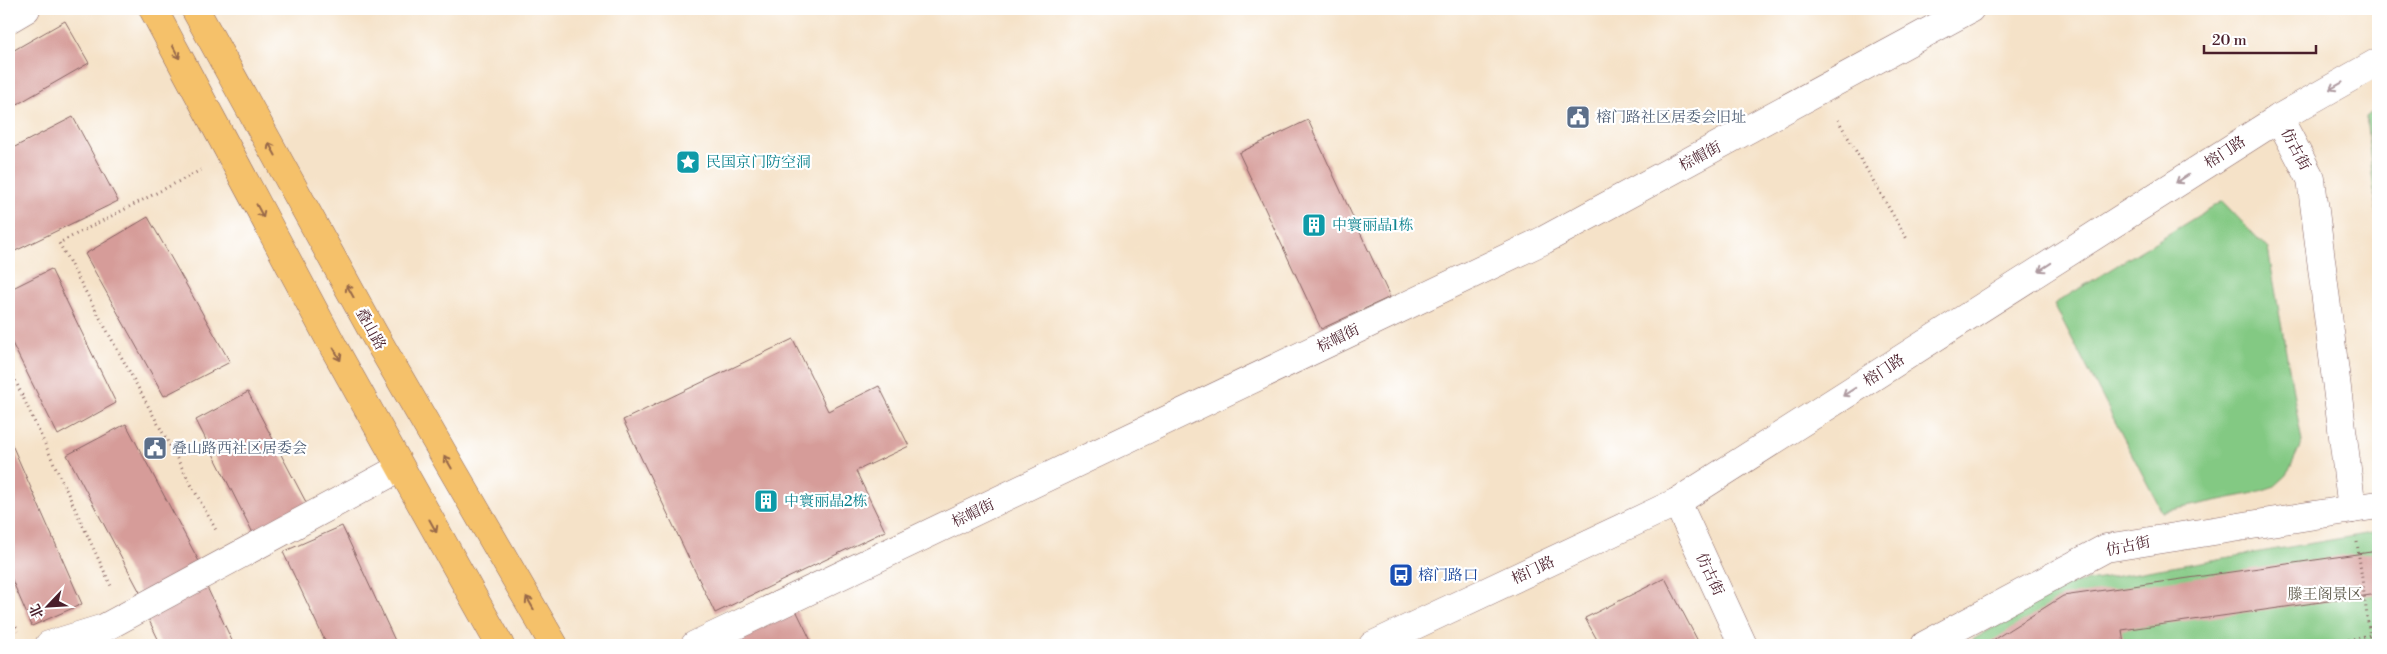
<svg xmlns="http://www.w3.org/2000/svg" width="2387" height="654" viewBox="0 0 2387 654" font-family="'Libre Bodoni','Noto Serif SC',serif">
<rect width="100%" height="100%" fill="#fff"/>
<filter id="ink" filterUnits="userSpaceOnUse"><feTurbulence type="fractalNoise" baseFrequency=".02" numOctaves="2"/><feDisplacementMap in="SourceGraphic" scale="10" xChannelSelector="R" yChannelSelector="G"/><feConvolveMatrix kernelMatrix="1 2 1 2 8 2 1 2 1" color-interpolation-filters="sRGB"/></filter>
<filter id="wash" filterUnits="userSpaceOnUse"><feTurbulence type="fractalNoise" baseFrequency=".0096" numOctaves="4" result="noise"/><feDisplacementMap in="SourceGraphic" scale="20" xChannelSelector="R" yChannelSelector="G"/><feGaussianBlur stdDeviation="1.12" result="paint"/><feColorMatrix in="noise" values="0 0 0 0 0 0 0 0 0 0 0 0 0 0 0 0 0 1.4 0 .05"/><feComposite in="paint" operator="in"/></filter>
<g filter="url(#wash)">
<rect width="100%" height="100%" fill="#f5e2c8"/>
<g fill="#83c983" stroke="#667457">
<polygon points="2378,107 2378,230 2366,117"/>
<polygon points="2222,201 2268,249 2302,442 2287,475 2275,486 2254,493 2162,512 2054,304"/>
<polygon points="2378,532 2378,645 1964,645 2065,585"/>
</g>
<g id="blocks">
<g fill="#d69c99">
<polygon points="65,21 89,63 9,109 9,53"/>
<polygon points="73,117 118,201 9,254 9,150"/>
<polygon points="1308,120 1390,297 1321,329 1239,153"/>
<polygon points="148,217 230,362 164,396 85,254"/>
<polygon points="51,269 116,403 58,435 9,337 9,290"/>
<polygon points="793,339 828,411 879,386 909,446 856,471 885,531 715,613 623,420"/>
<polygon points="248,392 307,504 253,533 196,420"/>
<polygon points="126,424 202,567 143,598 67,455"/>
<polygon points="9,438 82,604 32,626 9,573"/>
<polygon points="342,526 397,645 327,645 283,552"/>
<polygon points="2378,551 2378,594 2122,630 2124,645 1985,645 2063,596"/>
<polygon points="1665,578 1700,645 1600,645 1585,618"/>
<polygon points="206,585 234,645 161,645 145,612"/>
<polygon points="796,610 813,645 725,645"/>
</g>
</g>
</g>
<g filter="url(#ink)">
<use href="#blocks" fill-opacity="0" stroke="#866362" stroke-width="1"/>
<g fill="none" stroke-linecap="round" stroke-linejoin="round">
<g stroke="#866362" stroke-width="29">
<g id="minor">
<polyline points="9,19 26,9"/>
<polyline points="2279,118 2311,179 2352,509"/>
<polyline points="1677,502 1743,645"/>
<polyline points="49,645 104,628 400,468"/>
<polyline points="695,645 1544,240 1970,9"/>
<polyline points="1373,645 1677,502 2279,118 2378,62"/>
<polyline points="1925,645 2106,548 2378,505"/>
</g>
</g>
<g stroke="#866362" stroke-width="29">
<g id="major">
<polyline points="153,9 334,348 500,645"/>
<polyline points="195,9 374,334 554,645"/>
</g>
</g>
<g stroke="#866362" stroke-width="3" stroke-dasharray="1 4" stroke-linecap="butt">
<polyline points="1838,120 1907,239"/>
<polyline points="201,170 59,243 216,530"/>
<polyline points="9,367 111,586"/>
<polyline points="2357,542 2371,645"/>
<polyline points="9,613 18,631"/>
<polyline points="2324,645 2370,635"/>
</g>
<use href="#minor" stroke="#fff" stroke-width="28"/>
<use href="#major" stroke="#f5c16b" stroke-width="28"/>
</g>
<defs><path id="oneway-shaft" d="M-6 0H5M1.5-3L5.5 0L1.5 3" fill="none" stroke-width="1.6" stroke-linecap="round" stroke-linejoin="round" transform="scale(1.25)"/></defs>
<g stroke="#976848">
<use href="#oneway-shaft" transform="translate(176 52) rotate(62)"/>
<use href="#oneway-shaft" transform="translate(272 149) rotate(-119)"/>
<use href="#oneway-shaft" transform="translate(260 211) rotate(62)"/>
<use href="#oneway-shaft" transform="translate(350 291) rotate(-119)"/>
<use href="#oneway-shaft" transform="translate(337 354) rotate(61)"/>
<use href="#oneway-shaft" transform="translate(448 462) rotate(-120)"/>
<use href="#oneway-shaft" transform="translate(433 526) rotate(61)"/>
<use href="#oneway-shaft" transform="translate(530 603) rotate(-120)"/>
</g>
<g stroke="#ae9aa0">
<use href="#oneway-shaft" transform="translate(2336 86) rotate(151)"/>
<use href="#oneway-shaft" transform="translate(2182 179) rotate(147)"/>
<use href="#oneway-shaft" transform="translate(2045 267) rotate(147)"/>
<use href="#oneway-shaft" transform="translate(1849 392) rotate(147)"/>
</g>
</g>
<defs>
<g id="civic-square" transform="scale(1.25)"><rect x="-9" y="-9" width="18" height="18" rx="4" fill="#5c6f8a" stroke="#fff"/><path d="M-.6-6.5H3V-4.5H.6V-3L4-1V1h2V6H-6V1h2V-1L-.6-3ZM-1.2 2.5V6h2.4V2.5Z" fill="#fff"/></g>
<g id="sight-square" transform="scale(1.25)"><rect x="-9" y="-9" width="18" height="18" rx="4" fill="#0f9aa8" stroke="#fff"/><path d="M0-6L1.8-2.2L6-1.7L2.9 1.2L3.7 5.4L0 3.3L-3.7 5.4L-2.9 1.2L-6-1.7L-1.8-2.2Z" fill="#fff"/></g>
<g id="building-square" transform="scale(1.25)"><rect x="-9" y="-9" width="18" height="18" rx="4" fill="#0f9aa8" stroke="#fff"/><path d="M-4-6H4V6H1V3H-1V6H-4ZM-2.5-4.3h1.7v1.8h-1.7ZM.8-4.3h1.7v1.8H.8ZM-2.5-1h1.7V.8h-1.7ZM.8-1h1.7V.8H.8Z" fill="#fff"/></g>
<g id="bus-square" transform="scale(1.25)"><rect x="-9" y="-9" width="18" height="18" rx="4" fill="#1a4fb4" stroke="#fff"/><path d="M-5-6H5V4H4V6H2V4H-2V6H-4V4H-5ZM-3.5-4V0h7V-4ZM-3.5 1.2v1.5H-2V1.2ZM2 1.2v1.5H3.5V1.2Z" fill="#fff"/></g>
</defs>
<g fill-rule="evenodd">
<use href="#civic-square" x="1578" y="117"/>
<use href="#sight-square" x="688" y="162"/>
<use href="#building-square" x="1314" y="225"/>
<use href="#civic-square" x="155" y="448"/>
<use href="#building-square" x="766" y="501"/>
<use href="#bus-square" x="1401" y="575"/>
</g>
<g text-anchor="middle" stroke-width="4.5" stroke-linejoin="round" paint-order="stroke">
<g font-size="15" fill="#4e5e75" stroke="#fff" text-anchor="start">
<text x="1596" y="122">榕门路社区居委会旧址</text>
<text x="172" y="453">叠山路西社区居委会</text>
</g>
<g font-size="15" fill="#4a1f2b" stroke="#fff">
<text transform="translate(2296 149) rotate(62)" y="5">仿古街</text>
<text transform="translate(2225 152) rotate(-33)" y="5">榕门路</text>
<text transform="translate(1700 156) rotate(-28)" y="5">棕帽街</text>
<text transform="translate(371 329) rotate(61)" y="5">叠山路</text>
<text transform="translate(1338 338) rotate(-26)" y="5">棕帽街</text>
<text transform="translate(1884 370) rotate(-33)" y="5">榕门路</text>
<text transform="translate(973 513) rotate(-26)" y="5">棕帽街</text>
<text transform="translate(2128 546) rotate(-12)" y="5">仿古街</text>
<text transform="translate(1533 570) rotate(-25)" y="5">榕门路</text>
<text transform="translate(1710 574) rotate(65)" y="5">仿古街</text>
</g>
<g font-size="15" fill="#0d838f" stroke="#fff" text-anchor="start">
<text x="706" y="167">民国京门防空洞</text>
<text x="1332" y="230">中寰丽晶1栋</text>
<text x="784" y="506">中寰丽晶2栋</text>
</g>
<g font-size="15" fill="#164399" stroke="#fff" text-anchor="start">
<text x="1418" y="580">榕门路口</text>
</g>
<g font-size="15" fill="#5e5a4a" stroke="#fff">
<text x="2325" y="599">滕王阁景区</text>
</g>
</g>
<rect width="2387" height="654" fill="none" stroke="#fff" stroke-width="30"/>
<g transform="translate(48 606) rotate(245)" stroke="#ffffff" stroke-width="4" paint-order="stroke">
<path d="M0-4L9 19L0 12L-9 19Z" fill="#4a1f2b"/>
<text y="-8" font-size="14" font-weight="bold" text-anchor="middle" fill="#4a1f2b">北</text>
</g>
<path d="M2204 45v8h112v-8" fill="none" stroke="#4a1f2b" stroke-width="2.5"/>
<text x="2212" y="45" font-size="15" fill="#4a1f2b" stroke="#ffffff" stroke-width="4" paint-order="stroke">20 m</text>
</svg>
